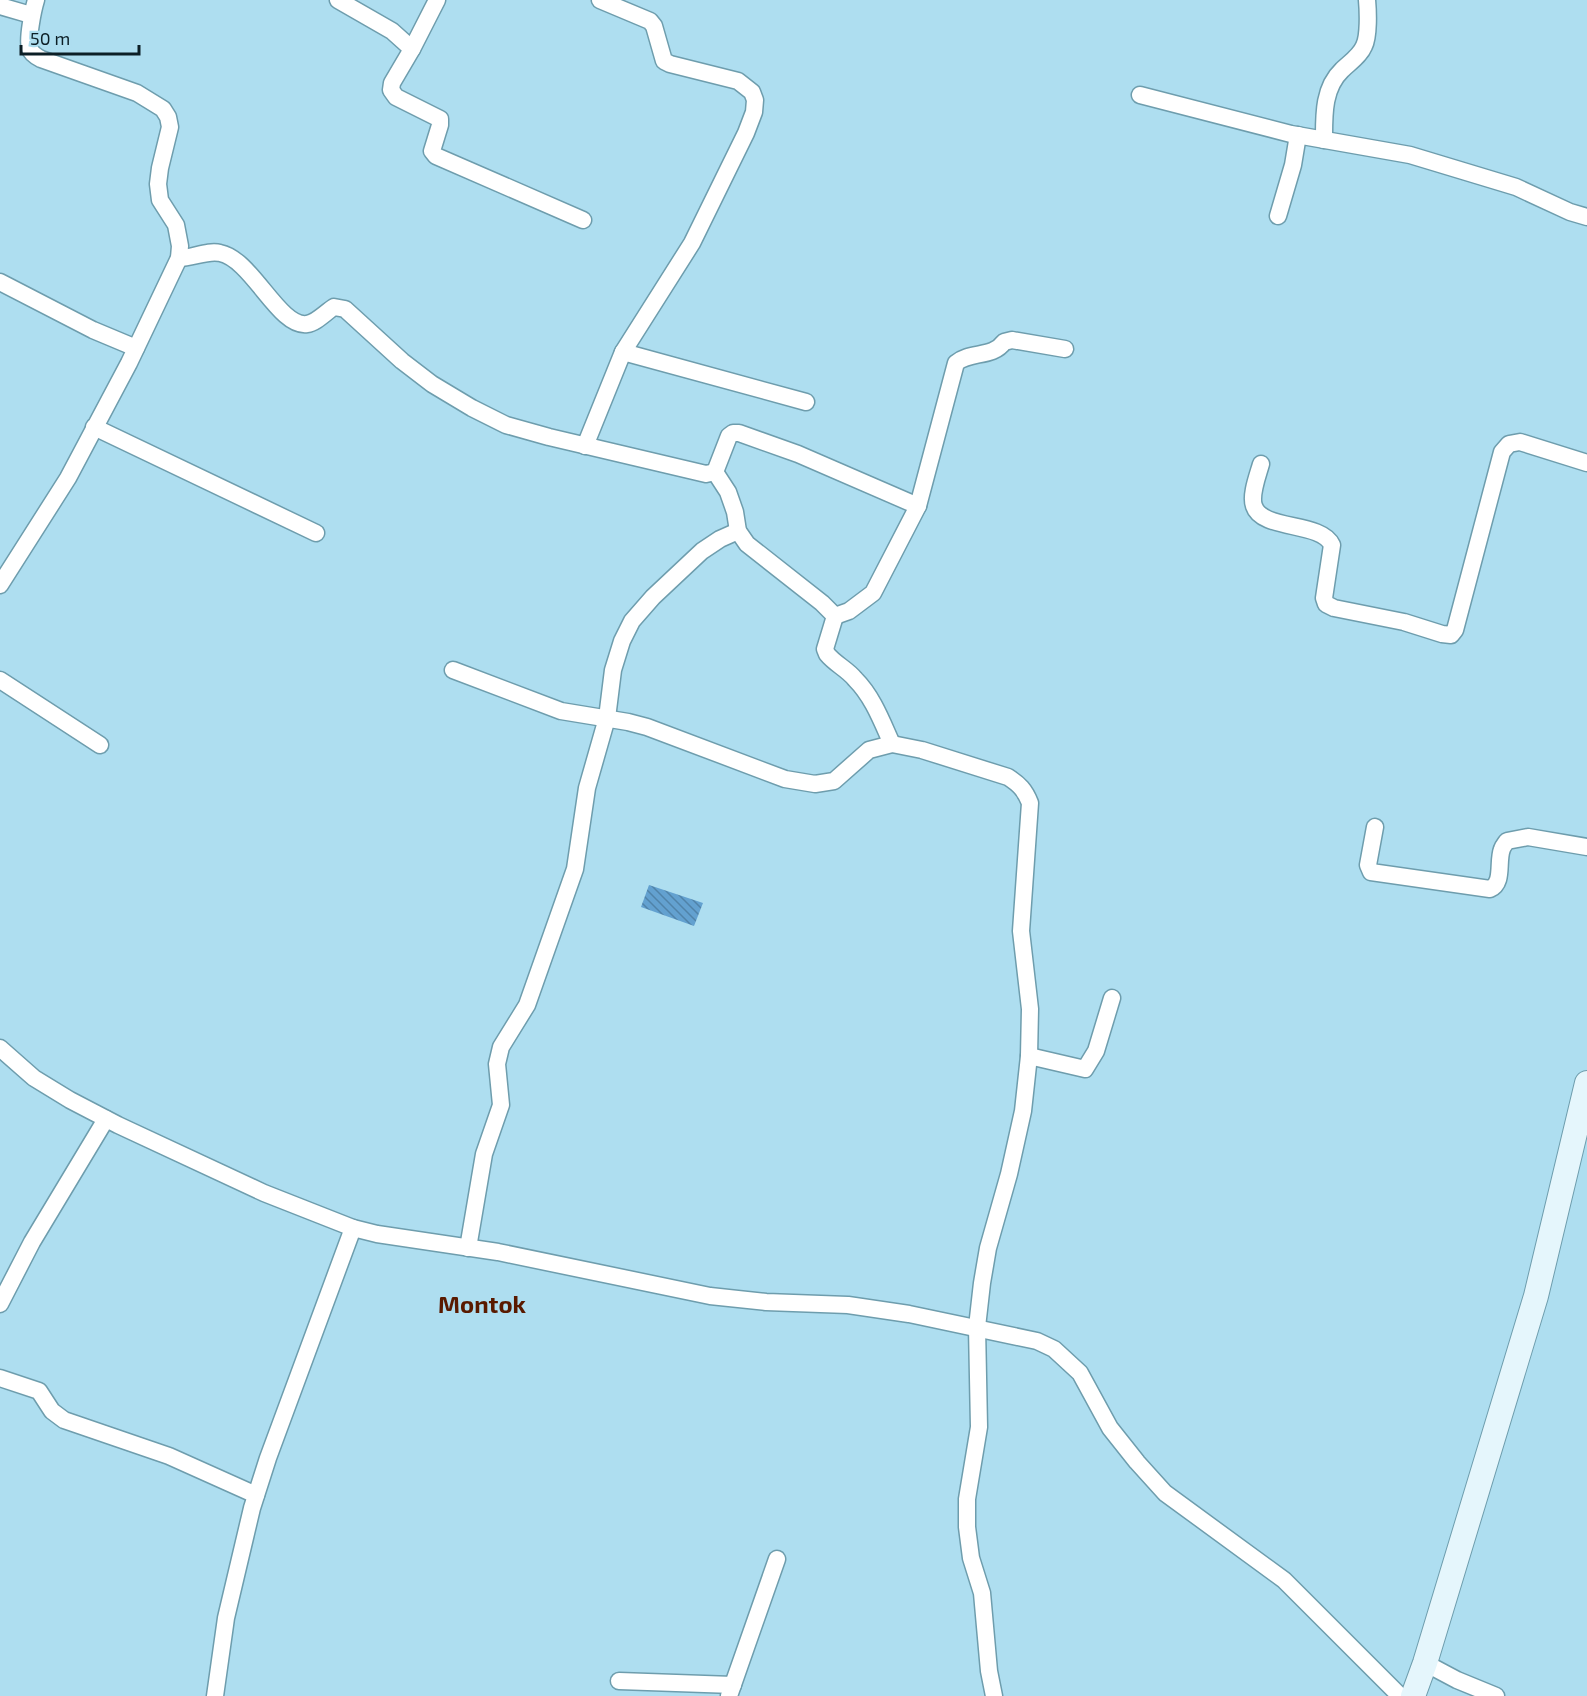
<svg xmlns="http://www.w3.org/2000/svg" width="1587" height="1696" viewBox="0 0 1587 1696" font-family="'Exo 2',sans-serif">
<defs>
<pattern id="building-back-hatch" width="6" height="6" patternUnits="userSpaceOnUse" patternTransform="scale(1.5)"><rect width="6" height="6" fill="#63a1d0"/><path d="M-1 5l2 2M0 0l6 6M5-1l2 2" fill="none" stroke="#5083a9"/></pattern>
</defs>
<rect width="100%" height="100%" fill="#aedef0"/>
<polygon fill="url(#building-back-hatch)" points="649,885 703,903 694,926 641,907"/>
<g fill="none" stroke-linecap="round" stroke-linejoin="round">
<g stroke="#6e9dad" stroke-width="19">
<g id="street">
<polyline points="338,0 392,31 412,49 392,83 391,90 396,97 440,119 440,125 432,151 436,156 583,220"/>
<polyline points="0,6 31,15"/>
<polyline points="412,49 437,0"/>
<polyline points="1140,95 1291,134 1410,155 1516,187 1570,212 1587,217"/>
<path d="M 1324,140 C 1324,116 1323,88 1342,70 C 1349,63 1360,56 1364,46 C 1369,36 1368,11 1367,0"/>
<polyline points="1278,216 1293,165 1298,135"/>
<path d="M 179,258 C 192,258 208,250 220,253 C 252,259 279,328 307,324 C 316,323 326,312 334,307 L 345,309 L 402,361 L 432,384 L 472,408 L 506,425 L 549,437 L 706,474 L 715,472 L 729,436 L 733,433 L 739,433 L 798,454 L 918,506"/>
<polyline points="0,282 93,330 136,348"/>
<polyline points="623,352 806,402"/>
<polyline points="94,427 316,533"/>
<polyline points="585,446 623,352 692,243 746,133 754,112 755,100 752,92 738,81 670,64 664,61 654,26 650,21 600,0"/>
<path d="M 1261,464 C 1258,475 1250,495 1254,506 C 1262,531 1321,521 1332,545 L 1324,598 L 1326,604 L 1334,608 L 1404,622 L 1442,634 L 1451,635 L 1455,630 L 1502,452 L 1509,444 L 1520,442 L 1587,463"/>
<path d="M 715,472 L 728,492 L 735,512 L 738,531 L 747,544 L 822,603 L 835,616 L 825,649 L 827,654 C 835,664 847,669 855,679 C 873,697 882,722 892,744"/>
<path d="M 0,585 L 68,478 L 129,363 L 179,258 L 180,246 L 176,225 L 160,200 L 158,184 L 160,168 L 170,127 L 168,117 L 163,109 L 137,93 L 41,59 C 37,57 31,53 30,49 C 27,39 33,10 36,0"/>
<path d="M 835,616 L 849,611 L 873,593 L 918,506 L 956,363 C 970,351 993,358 1004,342 L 1012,340 L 1065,349"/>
<path d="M 453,670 L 561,711 L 628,722 L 647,727 L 785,779 L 815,784 L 834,781 L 869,750 L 892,744 L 922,750 L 1008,777 C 1019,784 1025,790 1030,803 L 1021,931 L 1030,1009 L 1029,1056 L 1023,1111 L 1009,1174 L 988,1248 L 982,1283 L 977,1327 L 979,1427 L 967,1499 L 967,1527 L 971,1558 L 982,1593 L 989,1671 L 994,1696"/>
<polyline points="0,680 100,745"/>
<path d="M 1375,827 L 1368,865 L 1371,872 L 1490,889 C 1504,883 1497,862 1502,849 C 1503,846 1505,844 1507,841 L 1528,837 L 1587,847"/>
<polyline points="0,1048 34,1078 70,1100 118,1125 264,1193 353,1228 377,1234 498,1252 710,1296 766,1302 848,1305 909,1314 1037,1341 1054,1349 1080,1373 1110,1428 1137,1462 1165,1493 1284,1580 1400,1696"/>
<polyline points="1029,1056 1085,1069 1096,1051 1112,998"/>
<polyline points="468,1248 484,1154 501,1105 497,1064 501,1047 527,1005 575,869 587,788 607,718 613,670 622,641 632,621 653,597 702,551 720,539 738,531"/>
<polyline points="0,1304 32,1242 106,1119"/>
<polyline points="0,1378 39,1391 52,1411 64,1420 169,1456 256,1495"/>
<polyline points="1425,1663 1457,1680 1496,1696"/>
<polyline points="619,1681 733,1685"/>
<polyline points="215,1696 226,1618 252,1508 268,1458 353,1228"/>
<polyline points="729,1696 777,1559"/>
</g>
</g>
<g stroke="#6e9dad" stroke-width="26">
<polyline id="secondary" points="1413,1696 1425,1663 1536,1296 1587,1083"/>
</g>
<use href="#street" stroke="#fff" stroke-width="16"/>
<use href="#secondary" stroke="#e5f6fc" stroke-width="24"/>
</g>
<g text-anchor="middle" stroke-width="4.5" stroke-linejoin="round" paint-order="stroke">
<g font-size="24" font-weight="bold" fill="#591a00" stroke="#aedef0">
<text x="482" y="1313">Montok</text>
</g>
</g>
<path d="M21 45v9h118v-9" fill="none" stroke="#0c1f26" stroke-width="3"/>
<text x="30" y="45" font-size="18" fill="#0c1f26" stroke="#aedef0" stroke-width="4.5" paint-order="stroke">50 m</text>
</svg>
